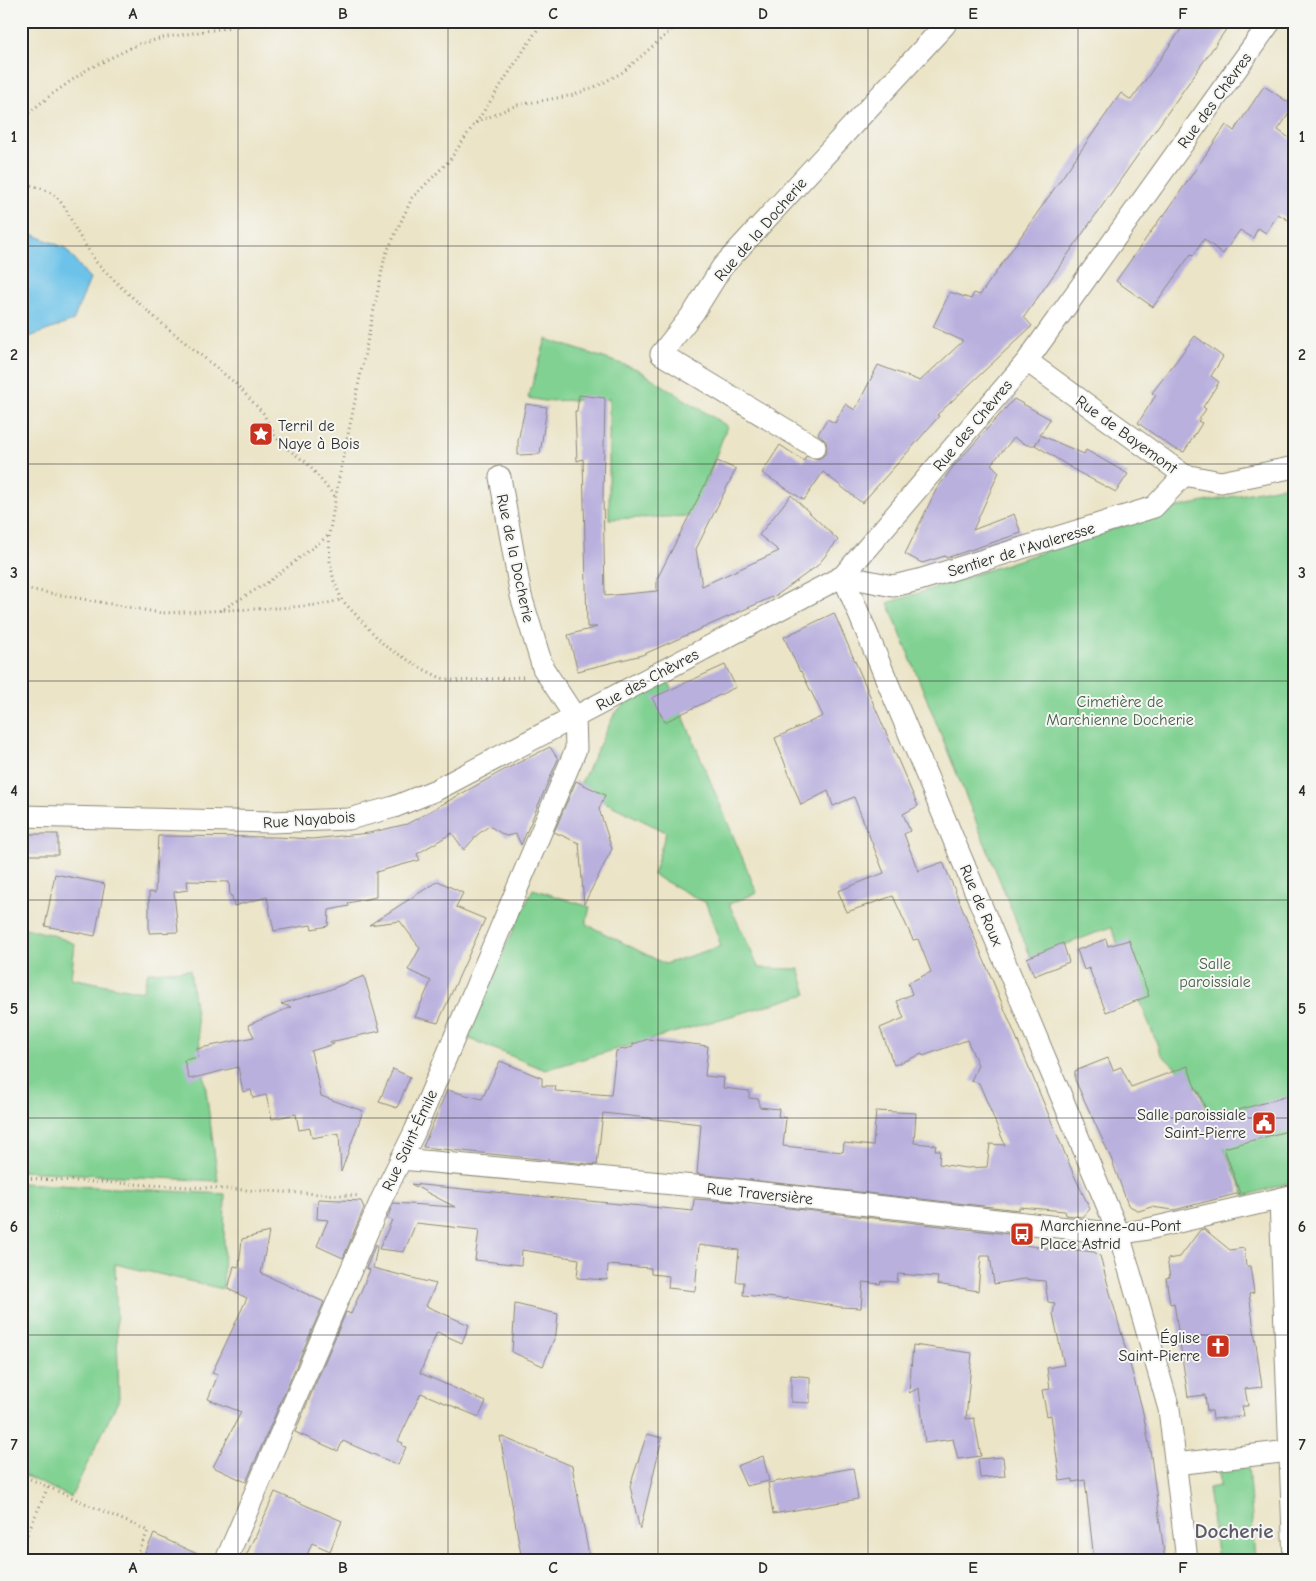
<svg xmlns="http://www.w3.org/2000/svg" width="1316" height="1581" viewBox="0 0 1316 1581" font-family="'Comic Neue',sans-serif">
<rect width="100%" height="100%" fill="#f6f6f2"/>
<filter id="ink" filterUnits="userSpaceOnUse"><feTurbulence type="fractalNoise" baseFrequency=".02" numOctaves="2"/><feDisplacementMap in="SourceGraphic" scale="10" xChannelSelector="R" yChannelSelector="G"/><feConvolveMatrix kernelMatrix="1 2 1 2 8 2 1 2 1" color-interpolation-filters="sRGB"/></filter>
<filter id="wash" filterUnits="userSpaceOnUse"><feTurbulence type="fractalNoise" baseFrequency=".0096" numOctaves="4" result="noise"/><feDisplacementMap in="SourceGraphic" scale="20" xChannelSelector="R" yChannelSelector="G"/><feGaussianBlur stdDeviation="1.12" result="paint"/><feColorMatrix in="noise" values="0 0 0 0 0 0 0 0 0 0 0 0 0 0 0 0 0 1.4 0 .05"/><feComposite in="paint" operator="in"/></filter>
<g filter="url(#wash)">
<rect width="100%" height="100%" fill="#ebe4c7"/>
<g fill="#80d192" stroke="#567e5e">
<polygon points="546,339 637,369 727,426 694,516 609,519 609,399 544,401 528,398"/>
<polygon points="1295,484 1295,1181 1245,1196 1199,1090 1161,1054 1111,927 1031,958 888,603 1179,507"/>
<polygon points="664,670 757,893 729,904 759,968 799,969 807,994 545,1070 463,1036 533,889 590,907 586,924 665,964 721,946 706,903 653,875 666,832 578,789 615,713"/>
<polygon points="21,927 53,935 75,944 71,978 142,992 148,972 190,970 218,1181 21,1171"/>
<polygon points="21,1183 225,1194 223,1289 115,1264 119,1399 71,1497 21,1474"/>
<polygon points="1248,1464 1255,1560 1218,1560 1208,1488 1220,1486 1219,1466"/>
</g>
<polygon fill="#6cc2e9" stroke="#4c768a" points="32,234 65,248 90,279 73,321 21,340 21,239"/>
<g id="blocks">
<g fill="#b9b0de">
<polygon points="1187,21 1232,21 1024,317 1032,326 937,415 939,416 915,444 862,503 823,472 804,500 762,473 780,445 804,461 806,456 814,459 821,458 826,453 827,447 826,441 818,434 827,419 835,423 845,404 855,410 878,365 920,381 963,341 933,327 950,292 971,299 974,293 980,295 1121,93 1131,100"/>
<polygon points="1264,86 1294,106 1278,130 1295,142 1295,224 1278,214 1266,233 1258,228 1253,238 1240,230 1223,254 1204,239 1193,256 1191,254 1153,307 1116,281 1162,216 1163,217 1226,125 1234,131"/>
<polygon points="1195,336 1223,357 1211,376 1219,382 1203,407 1206,409 1198,421 1202,423 1184,452 1173,448 1138,423 1156,395 1152,393"/>
<polygon points="579,395 605,398 603,495 605,596 657,591 657,579 717,461 736,469 696,549 702,586 779,551 759,535 791,495 838,540 817,566 777,595 642,655 578,671 568,635 597,627 587,627 583,459 577,461 575,411 577,411"/>
<polygon points="1014,399 1050,419 1040,435 1084,454 1086,450 1128,474 1116,492 1078,472 1035,445 1040,437 1035,445 1027,445 1014,438 991,464 999,472 973,530 1014,514 1021,533 946,558 945,556 922,563 905,554 936,490 953,467"/>
<polygon points="526,404 547,407 540,454 518,455 518,441"/>
<polygon points="834,613 918,806 903,814 910,831 904,834 918,871 943,862 1073,1173 1090,1209 1083,1217 1066,1215 1065,1211 1019,1207 1019,1210 697,1174 701,1124 603,1113 597,1165 423,1147 447,1090 482,1099 500,1061 542,1078 542,1086 556,1086 555,1091 611,1095 616,1051 633,1047 633,1044 648,1039 708,1046 705,1076 724,1078 723,1088 749,1091 749,1098 759,1099 759,1107 779,1109 778,1116 786,1118 783,1146 843,1152 844,1143 873,1146 876,1111 916,1113 914,1143 936,1145 935,1150 940,1150 939,1164 966,1168 987,1167 990,1144 1005,1145 979,1083 971,1081 978,1065 967,1040 923,1056 922,1054 894,1065 880,1028 904,1018 897,1001 912,994 908,983 931,972 918,939 913,940 893,896 847,912 838,891 884,873 854,797 833,806 828,791 801,805 775,738 823,716 801,671 800,672 784,637"/>
<polygon points="725,665 736,687 665,722 652,698"/>
<polygon points="550,747 558,759 521,845 516,834 506,836 489,826 477,835 464,850 452,833 417,854 420,860 376,872 376,897 348,903 349,906 329,910 328,926 312,929 311,925 274,931 267,897 234,906 232,896 230,896 229,882 187,881 188,890 174,892 178,932 149,933 149,892 155,893 158,836 277,837 312,839 369,833 407,824 504,770"/>
<polygon points="576,781 605,795 599,809 612,849 584,904 579,843 554,832"/>
<polygon points="23,834 58,834 58,855 22,855"/>
<polygon points="55,874 105,884 95,936 45,926"/>
<polygon points="438,881 463,893 456,907 485,919 438,1023 415,1017 431,981 408,970 420,948 400,921 369,925"/>
<polygon points="1106,939 1108,946 1129,940 1149,996 1106,1012 1089,968 1084,970 1077,950"/>
<polygon points="1063,943 1069,962 1034,976 1027,958"/>
<polygon points="364,976 380,1031 330,1042 334,1044 311,1051 321,1096 363,1111 341,1172 339,1133 312,1138 310,1128 299,1130 296,1114 272,1119 266,1095 253,1098 251,1090 243,1092 238,1067 189,1079 184,1060 199,1057 196,1049 254,1037 248,1025 291,1007 281,1004 326,991"/>
<polygon points="1108,1058 1113,1070 1121,1067 1131,1087 1188,1066 1193,1082 1210,1118 1295,1094 1295,1129 1224,1148 1240,1193 1174,1210 1151,1207 1139,1211 1128,1205 1111,1158 1075,1080 1075,1071"/>
<polygon points="393,1069 410,1077 397,1108 379,1102"/>
<polygon points="411,1184 693,1211 694,1199 737,1202 1017,1235 1016,1244 1060,1250 1060,1248 1094,1252 1100,1256 1142,1408 1150,1449 1165,1560 1094,1560 1085,1480 1073,1482 1073,1479 1060,1481 1051,1415 1047,1416 1042,1390 1050,1389 1047,1368 1064,1365 1053,1314 1055,1303 1048,1302 1045,1281 1023,1279 994,1284 990,1256 981,1256 978,1291 937,1284 938,1277 898,1274 897,1282 881,1281 880,1284 863,1282 861,1308 840,1307 786,1298 786,1299 743,1295 744,1282 736,1282 739,1250 699,1245 695,1291 668,1288 669,1276 651,1274 651,1268 608,1265 607,1280 577,1278 579,1259 522,1250 521,1265 475,1260 479,1230 416,1223 404,1252 379,1249 392,1220 387,1219 393,1203 455,1207"/>
<polygon points="318,1199 361,1201 364,1208 343,1258 317,1246 328,1220 317,1219"/>
<polygon points="1204,1229 1230,1250 1244,1248 1246,1266 1250,1266 1254,1293 1249,1294 1262,1387 1245,1389 1248,1406 1242,1406 1244,1416 1213,1419 1212,1411 1207,1411 1205,1395 1188,1397 1174,1303 1170,1304 1166,1278 1170,1277 1167,1259 1180,1257 1200,1230"/>
<polygon points="269,1232 261,1273 324,1302 246,1482 213,1467 241,1412 208,1399 218,1375 212,1373 247,1298 228,1289 234,1266 239,1267 242,1239"/>
<polygon points="376,1244 377,1248 373,1268 436,1284 426,1306 469,1325 462,1343 437,1332 420,1373 486,1402 479,1417 421,1393 398,1441 403,1443 402,1446 406,1447 398,1465 343,1441 338,1451 295,1432 346,1312 351,1314 370,1270 366,1268"/>
<polygon points="515,1304 558,1314 556,1334 543,1366 512,1352"/>
<polygon points="913,1345 972,1353 966,1419 974,1418 981,1456 958,1459 953,1439 925,1443 919,1388 909,1393"/>
<polygon points="791,1375 810,1377 810,1403 791,1402"/>
<polygon points="647,1434 662,1438 640,1530 630,1486"/>
<polygon points="500,1436 572,1466 590,1560 522,1560"/>
<polygon points="763,1456 769,1481 746,1486 737,1466"/>
<polygon points="1003,1457 1005,1476 980,1478 978,1459"/>
<polygon points="853,1468 858,1499 773,1514 768,1483"/>
<polygon points="275,1492 342,1521 330,1551 312,1543 305,1560 244,1560 254,1538 255,1538"/>
<polygon points="154,1534 210,1560 142,1560"/>
</g>
</g>
</g>
<g filter="url(#ink)">
<use href="#blocks" fill-opacity="0" stroke="#8b8879" stroke-width="1"/>
<g fill="none" stroke-linecap="round" stroke-linejoin="round">
<g stroke="#8b8879" stroke-width="23">
<g id="street">
<polyline points="1027,361 1184,475 1221,482 1295,467"/>
<polyline points="815,447 661,354 694,312 722,267 945,25 945,21"/>
<polyline points="500,477 521,596 543,668 575,717"/>
<polyline points="843,576 1119,1234 1169,1409 1187,1560"/>
<polyline points="843,576 893,586 919,580 1154,507 1184,475"/>
<polyline points="21,816 271,822 349,819 394,807 436,790 843,576 1027,361 1271,21"/>
<polyline points="401,1159 738,1190 1119,1234 1148,1229 1295,1195"/>
<polyline points="1280,1200 1294,1560"/>
<polyline points="1175,1464 1290,1451"/>
<polyline points="226,1560 382,1198 415,1131 576,749 575,717"/>
</g>
</g>
<g stroke="#8b8879" stroke-width="3" stroke-dasharray="1 4" stroke-linecap="butt">
<polyline points="21,119 51,95 88,69 139,44 167,37 270,21"/>
<polyline points="476,123 543,21"/>
<polyline points="21,185 30,185 44,189 57,197 66,209 77,232 96,262 123,289 160,322 235,383 263,413 275,436 285,447 307,463 335,497"/>
<polyline points="21,588 161,613 276,608 318,605 342,600"/>
<polyline points="220,611 267,583 329,535"/>
<polyline points="523,677 458,681 441,678 423,669 385,646 342,600 334,581 330,562 329,535 339,478 385,256 412,198 449,161 475,123 517,105 574,95 599,85 623,72 676,26 679,21"/>
<polyline points="21,1178 359,1196"/>
<polyline points="21,1475 148,1531 135,1560"/>
<polyline points="21,1548 48,1487"/>
</g>
<use href="#street" stroke="#fff" stroke-width="21"/>
</g>
</g>
<path fill="none" stroke="#2b2b2b" stroke-width="1" stroke-opacity="0.55" d="M 238,21 L 238,1560M 448,21 L 448,1560M 658,21 L 658,1560M 868,21 L 868,1560M 1078,21 L 1078,1560M 21,246 L 1295,246M 21,464 L 1295,464M 21,681 L 1295,681M 21,900 L 1295,900M 21,1118 L 1295,1118M 21,1335 L 1295,1335"/>
<defs>
<g id="sight-square" transform="scale(1.25)"><rect x="-9" y="-9" width="18" height="18" rx="4" fill="#c8321e" stroke="#f6f6f2"/><path d="M0-6L1.8-2.2L6-1.7L2.9 1.2L3.7 5.4L0 3.3L-3.7 5.4L-2.9 1.2L-6-1.7L-1.8-2.2Z" fill="#fff"/></g>
<g id="civic-square" transform="scale(1.25)"><rect x="-9" y="-9" width="18" height="18" rx="4" fill="#c8321e" stroke="#f6f6f2"/><path d="M-.6-6.5H3V-4.5H.6V-3L4-1V1h2V6H-6V1h2V-1L-.6-3ZM-1.2 2.5V6h2.4V2.5Z" fill="#fff"/></g>
<g id="bus-square" transform="scale(1.25)"><rect x="-9" y="-9" width="18" height="18" rx="4" fill="#c8321e" stroke="#f6f6f2"/><path d="M-5-6H5V4H4V6H2V4H-2V6H-4V4H-5ZM-3.5-4V0h7V-4ZM-3.5 1.2v1.5H-2V1.2ZM2 1.2v1.5H3.5V1.2Z" fill="#fff"/></g>
<g id="church-square" transform="scale(1.25)"><rect x="-9" y="-9" width="18" height="18" rx="4" fill="#c8321e" stroke="#f6f6f2"/><path d="M-1.2-6h2.4v3.5h3.3v2.4h-3.3V6h-2.4V-.1h-3.3v-2.4h3.3Z" fill="#fff"/></g>
</defs>
<g fill-rule="evenodd">
<use href="#sight-square" x="261" y="434"/>
<use href="#civic-square" x="1264" y="1123"/>
<use href="#bus-square" x="1022" y="1234"/>
<use href="#church-square" x="1218" y="1346"/>
</g>
<g text-anchor="middle" stroke-width="4" stroke-linejoin="round" paint-order="stroke">
<g font-size="16" fill="#2b2b2b" stroke="#f6f6f2">
<text transform="translate(1214 100) rotate(-54)" y="6">Rue des Chèvres</text>
<text transform="translate(760 229) rotate(-49)" y="6">Rue de la Docherie</text>
<text transform="translate(972 425) rotate(-50)" y="6">Rue des Chèvres</text>
<text transform="translate(1127 434) rotate(36)" y="6">Rue de Bayemont</text>
<text transform="translate(1021 549) rotate(-17)" y="6">Sentier de l'Avaleresse</text>
<text transform="translate(516 558) rotate(78)" y="6">Rue de la Docherie</text>
<text transform="translate(647 679) rotate(-28)" y="6">Rue des Chèvres</text>
<text transform="translate(309 819) rotate(-4)" y="6">Rue Nayabois</text>
<text transform="translate(982 905) rotate(67)" y="6">Rue de Roux</text>
<text transform="translate(409 1140) rotate(-65)" y="6">Rue Saint-Émile</text>
<text transform="translate(760 1193) rotate(6)" y="6">Rue Traversière</text>
</g>
<g font-size="16" fill="#2b2b2b" stroke="#f6f6f2" text-anchor="start">
<text x="278" y="431">Terril de<tspan x="278" dy="18">Naye à Bois</tspan></text>
<text x="1246" y="1120" text-anchor="end">Salle paroissiale<tspan x="1246" dy="18">Saint-Pierre</tspan></text>
<text x="1040" y="1231">Marchienne-au-Pont<tspan x="1040" dy="18">Place Astrid</tspan></text>
<text x="1200" y="1343" text-anchor="end">Église<tspan x="1200" dy="18">Saint-Pierre</tspan></text>
</g>
<g font-size="16" fill="#445d4a" stroke="#f6f6f2">
<text x="1120" y="707">Cimetière de<tspan x="1120" dy="18">Marchienne Docherie</tspan></text>
<text x="1215" y="969">Salle<tspan x="1215" dy="18">paroissiale</tspan></text>
</g>
<g font-size="21" font-weight="bold" fill="#5d5a6a" stroke="#f6f6f2">
<text x="1234" y="1538">Docherie</text>
</g>
</g>
<rect width="1316" height="1581" fill="none" stroke="#f6f6f2" stroke-width="55"/>
<rect x="28" y="28" width="1260" height="1526" fill="none" stroke="#2b2b2b" stroke-width="2"/>
<g font-size="16" text-anchor="middle" font-weight="bold" fill="#2b2b2b">
<text x="133" y="19">A</text>
<text x="343" y="19">B</text>
<text x="553" y="19">C</text>
<text x="763" y="19">D</text>
<text x="973" y="19">E</text>
<text x="1183" y="19">F</text>
<text x="14" y="142">1</text>
<text x="1302" y="142">1</text>
<text x="14" y="360">2</text>
<text x="1302" y="360">2</text>
<text x="14" y="578">3</text>
<text x="1302" y="578">3</text>
<text x="14" y="796">4</text>
<text x="1302" y="796">4</text>
<text x="14" y="1014">5</text>
<text x="1302" y="1014">5</text>
<text x="14" y="1232">6</text>
<text x="1302" y="1232">6</text>
<text x="14" y="1450">7</text>
<text x="1302" y="1450">7</text>
<text x="133" y="1573">A</text>
<text x="343" y="1573">B</text>
<text x="553" y="1573">C</text>
<text x="763" y="1573">D</text>
<text x="973" y="1573">E</text>
<text x="1183" y="1573">F</text>
</g>
</svg>
